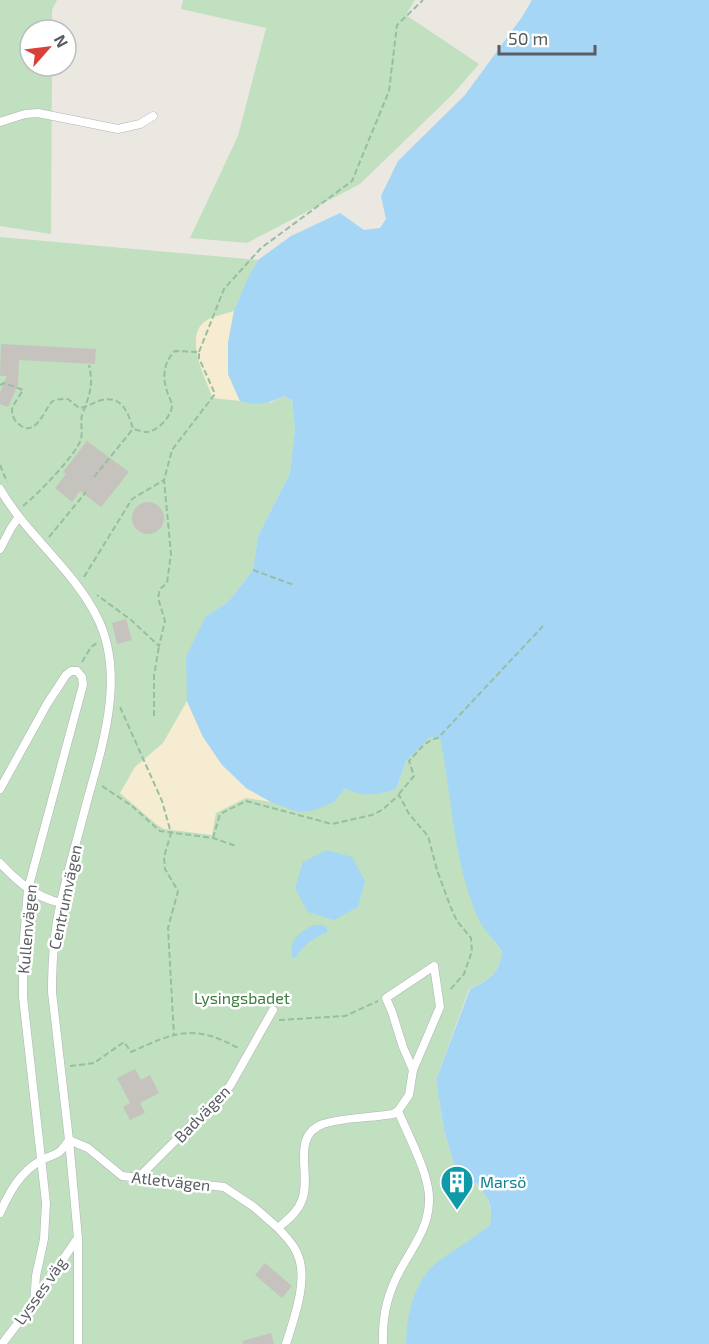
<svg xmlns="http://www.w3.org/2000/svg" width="709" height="1344" viewBox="0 0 709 1344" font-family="'Exo 2',sans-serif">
<rect width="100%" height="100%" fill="#ebe8e1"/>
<g fill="#c0e0bf">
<polygon points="0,0 57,0 52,10 52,30 30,30 30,66 52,66 51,234 0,226"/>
<polygon points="183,0 415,0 406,15 479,64 453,94 360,184 247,243 190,238 238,136 266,28 181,9"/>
<path d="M 0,237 L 258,260 L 234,311 L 270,403 L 284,396 L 292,400 L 295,429 L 290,473 L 258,536 L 253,570 L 228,602 L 206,616 L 222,765 L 246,788 L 271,802 L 345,788 L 396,789 L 406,761 L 425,741 L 430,737 L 440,736 L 479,920 L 502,952 C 499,974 489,980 469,989 L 436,1080 L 444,1130 L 454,1164 L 486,1193 L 492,1214 L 490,1225 L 472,1240 L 407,1330 L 406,1344 L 0,1344 Z"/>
</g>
<g fill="#f6ecd1">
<path d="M 234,311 L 228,343 L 228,374 L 240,401 L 213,398 C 206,380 182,334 207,320 C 214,316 225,314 234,311 Z"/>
<polygon points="187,701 203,737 246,788 271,802 246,798 216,813 212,835 164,829 156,824 120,793 135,767 163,743"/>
</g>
<g fill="#a5d6f6">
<path d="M 532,0 L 709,0 L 709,1344 L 406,1344 C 407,1314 414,1279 440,1260 C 457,1248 474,1238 490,1225 C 494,1208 488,1195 476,1183 L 463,1182 L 454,1164 L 444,1130 L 436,1080 L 470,989 C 489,980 499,974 502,952 C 495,940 483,930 478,918 C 453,860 452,797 440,737 L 430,737 L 406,761 L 396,789 C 378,795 363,798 345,788 L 334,802 L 315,810 L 298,812 L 271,802 L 246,788 L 222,765 L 203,737 L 187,701 L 186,657 L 206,616 L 228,602 L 253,570 L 258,536 L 290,473 L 295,429 L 292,400 L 284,396 C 267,404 259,406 240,401 L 228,374 L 228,343 L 234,311 L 248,278 L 258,260 L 291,236 L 340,213 L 364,230 L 380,228 L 386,219 L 381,196 L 398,161 L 465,95 L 522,17 Z"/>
<polygon points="327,850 352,857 365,881 358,907 334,920 308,912 295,888 303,862"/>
<path d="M 314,925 L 323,925 L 327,928 L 327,932 C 313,939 304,944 296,957 L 292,957 C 289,939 300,932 314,925 Z"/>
</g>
<g fill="#c6c3be">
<polygon points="1,344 96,349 95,364 19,360 18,385 8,407 0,404 0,392 7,376 0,376"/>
<polygon points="87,441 129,472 101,507 80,491 72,502 55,488 66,474 63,472"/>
<circle cx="148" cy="518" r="16"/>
<polygon points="126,619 132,640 117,644 112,623"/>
<polygon points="135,1069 141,1080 150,1075 159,1093 140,1103 145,1113 130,1120 123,1107 130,1103 117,1078"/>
<polygon points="265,1263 292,1286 282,1298 255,1275"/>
<polygon points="271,1333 274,1344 243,1344 242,1341"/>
</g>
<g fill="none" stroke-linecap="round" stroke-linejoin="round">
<g stroke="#b1b3b7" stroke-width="9">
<g id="lane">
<polyline points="0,122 25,114 38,113 118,129 140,124 153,116"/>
<path d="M 0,489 C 27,536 75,571 98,619 C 126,677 102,747 86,805 C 78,837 68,869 61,902 C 54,931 52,961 52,992 L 69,1140 L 78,1238 L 78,1344"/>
<polyline points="0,549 11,528 18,518"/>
<polyline points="0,789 47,704 66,675 71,671 77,671 82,677 83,685 28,889 23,951 23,997 46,1203 44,1239 36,1276 34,1302"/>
<path d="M 0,863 C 18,882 35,897 61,903"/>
<polyline points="398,1111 409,1095 413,1070 403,1047 392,1012 386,998 434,966 440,1007 413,1070"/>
<polyline points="138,1178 230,1086 273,1010"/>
<path d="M 0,1213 C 9,1193 20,1172 40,1161 C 56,1152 57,1158 69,1140 L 88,1148 L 122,1176 L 224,1187 L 254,1207 L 278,1228 C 287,1220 298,1212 302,1200 C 312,1175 290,1136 323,1124 C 345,1117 370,1118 393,1114 L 398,1111 C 408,1135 431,1177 429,1202 C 428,1227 415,1244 403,1265 C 388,1291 382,1314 383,1344"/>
<path d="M 278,1228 C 284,1235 292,1242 296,1251 C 310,1277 294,1318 286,1344"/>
<polyline points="2,1344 34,1302 77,1239"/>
</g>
</g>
<g stroke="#98bea2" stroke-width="2" stroke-dasharray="6 3" stroke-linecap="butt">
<polyline points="199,352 224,289 261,248 352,181 389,91 397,25 423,0"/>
<path d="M 0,385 L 4,383 L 23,390 C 20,395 16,401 13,406 C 11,411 12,415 15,420 C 35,445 45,406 53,401 C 57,399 63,399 68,399 L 79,408 C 88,407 94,402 102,400 C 122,395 129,414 133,429 C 137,430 143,432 147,432 C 158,431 172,416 172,405 C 171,400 168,395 167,391 C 162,377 164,361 175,351 L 199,352 L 199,358 L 215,394 L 172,450 L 164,480 L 171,554 L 167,583 L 160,589 L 158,598 L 165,621 L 159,646 L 131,620 L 97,595"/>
<polyline points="0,465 7,482"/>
<polyline points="94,477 132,430"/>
<path d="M 23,506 C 36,496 77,454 81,439 C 83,431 80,423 82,415 C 89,396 94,386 89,365"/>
<polyline points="49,537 86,492"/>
<polyline points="253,570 294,585"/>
<polyline points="84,577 132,499 164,480"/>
<polyline points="82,662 91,647 97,643"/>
<polyline points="120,707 162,801 171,833 164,857 165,869 178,891 168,928 174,1036"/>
<polyline points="154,716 154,676 159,646"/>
<polyline points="102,786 132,806 160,831 213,838 236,846"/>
<path d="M 399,794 L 414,776 L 409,761 C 418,752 425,740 438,738 L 543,626"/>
<polyline points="213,838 220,814 246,801 332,824 372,815 382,810 399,795 409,814 428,836 437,870 451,908 457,921 471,938 472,951 464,974 449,991"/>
<polyline points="279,1020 345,1016 378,1001"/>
<path d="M 70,1066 L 94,1063 L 124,1042 L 131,1052 C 177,1031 195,1024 240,1049"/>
</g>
<use href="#lane" stroke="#fff" stroke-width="8"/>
</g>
<defs>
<g id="building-pin" transform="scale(1.725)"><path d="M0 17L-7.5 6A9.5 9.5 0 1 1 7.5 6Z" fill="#0f9aa8" stroke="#fff"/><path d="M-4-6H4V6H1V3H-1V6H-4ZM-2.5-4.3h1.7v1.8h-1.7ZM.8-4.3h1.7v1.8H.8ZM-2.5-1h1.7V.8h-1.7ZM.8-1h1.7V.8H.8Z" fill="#fff"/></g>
</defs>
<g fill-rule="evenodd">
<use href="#building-pin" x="457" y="1182"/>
</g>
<g text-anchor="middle" stroke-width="5" stroke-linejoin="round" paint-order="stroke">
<g font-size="16" fill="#595d60" stroke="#fff">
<text transform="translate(65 897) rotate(-78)" y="6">Centrumvägen</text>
<text transform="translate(27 929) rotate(-85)" y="6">Kullenvägen</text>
<text transform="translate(202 1114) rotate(-46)" y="6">Badvägen</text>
<text transform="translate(171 1181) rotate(6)" y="6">Atletvägen</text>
<text transform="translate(40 1291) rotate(-55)" y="6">Lysses väg</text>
</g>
<g font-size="16" fill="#3b7d3c" stroke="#fff">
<text x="242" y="1004">Lysingsbadet</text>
</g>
<g font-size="16" fill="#0d838f" stroke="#fff" text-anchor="start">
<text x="480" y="1188">Marsö</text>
</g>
</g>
<g transform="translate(48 48) rotate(62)"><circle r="28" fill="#ffffff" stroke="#bdbebf" stroke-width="1.5"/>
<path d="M0-4.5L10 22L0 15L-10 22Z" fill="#d7413a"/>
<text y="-9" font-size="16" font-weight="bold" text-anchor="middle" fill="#595d60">N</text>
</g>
<path d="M499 45v9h96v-9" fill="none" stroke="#595d60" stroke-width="3"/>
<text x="508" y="45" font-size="18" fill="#595d60" stroke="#ffffff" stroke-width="4.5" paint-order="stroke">50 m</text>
</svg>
